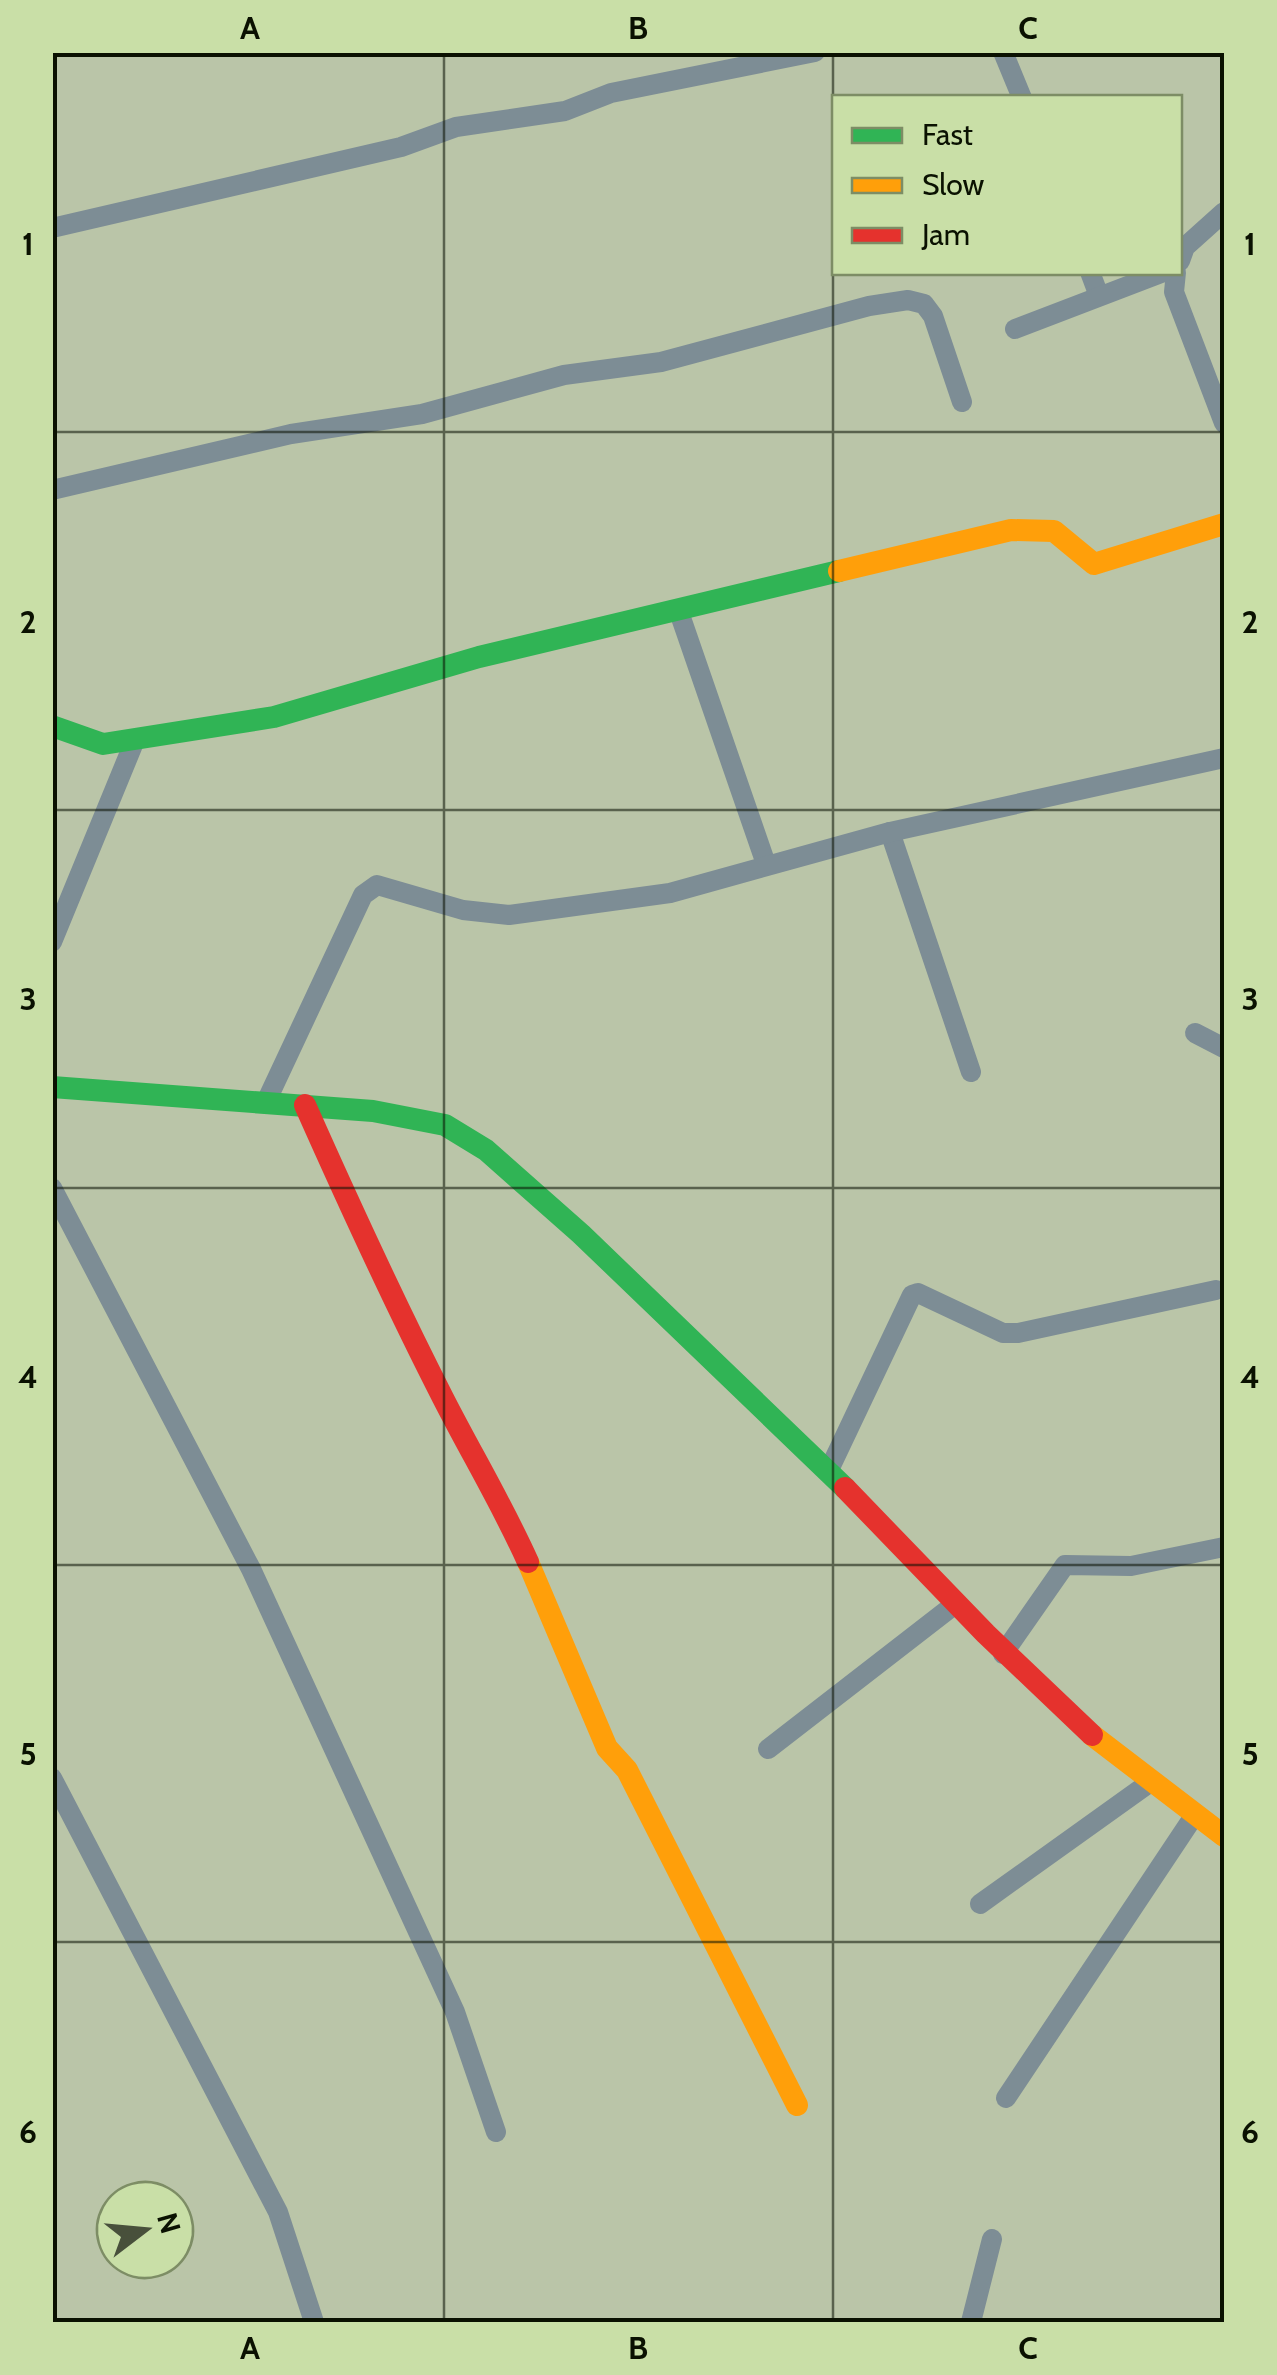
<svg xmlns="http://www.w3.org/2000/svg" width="1277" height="2375" viewBox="0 0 1277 2375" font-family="Cabin,sans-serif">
<rect width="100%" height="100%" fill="#bac5a8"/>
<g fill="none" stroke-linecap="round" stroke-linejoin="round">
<g stroke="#7d8d95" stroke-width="20">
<polyline points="1003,52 1022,98"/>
<polyline points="52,228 401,147 456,127 565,111 611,93 815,52"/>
<polyline points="1180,261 1185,247 1224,212"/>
<polyline points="1090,272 1099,296"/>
<polyline points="1176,272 1174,292 1224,423"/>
<polyline points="1015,329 1164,272"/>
<polyline points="52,490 291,434 422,414 564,375 661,362 869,306 908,300 924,304 933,316 962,402"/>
<polyline points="679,612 766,864"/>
<polyline points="890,832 971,1072"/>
<polyline points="52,942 135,740"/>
<polyline points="1195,1033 1224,1048"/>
<polyline points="266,1102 363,895 377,885 463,910 509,915 670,893 890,832 1224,758"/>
<polyline points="52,1188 251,1569 455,2012 496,2132"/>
<polyline points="828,1472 912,1295 918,1293 1003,1333 1018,1333 1216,1290"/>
<polyline points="1003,1654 1065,1565 1131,1566 1224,1547"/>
<polyline points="768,1749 954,1605"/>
<polyline points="52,1778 278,2212 314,2322"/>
<polyline points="980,1904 1149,1783"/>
<polyline points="1006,2098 1194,1816"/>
<polyline points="971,2322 992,2239"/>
</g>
<g stroke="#30b455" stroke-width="22">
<polyline points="52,726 103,744 274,717 479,657 839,571"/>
<polyline points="52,1087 373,1111 445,1125 486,1150 581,1234 845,1488"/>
</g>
<g stroke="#ff9f0a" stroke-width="22">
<polyline points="839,571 1011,530 1054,531 1094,564 1224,524"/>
<polyline points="528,1562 607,1748 627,1770 797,2105"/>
<polyline points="1092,1735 1224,1836"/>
</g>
<g stroke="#e5322d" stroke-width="22">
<path d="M 305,1105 C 349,1204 394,1302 443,1398 C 471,1453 503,1506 528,1562"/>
<polyline points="845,1488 986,1634 1092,1735"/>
</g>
</g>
<path fill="none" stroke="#0a1101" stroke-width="2.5" stroke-opacity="0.55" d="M 444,52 L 444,2322M 833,52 L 833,2322M 52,432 L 1224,432M 52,810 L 1224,810M 52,1188 L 1224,1188M 52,1565 L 1224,1565M 52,1942 L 1224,1942"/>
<rect width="1277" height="2375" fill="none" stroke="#c9dfa7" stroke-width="110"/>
<rect x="832" y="95" width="350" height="180" fill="#c9dfa7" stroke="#7d8d65" stroke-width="2.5"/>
<rect x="852" y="128" width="50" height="15" fill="#30b455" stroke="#7d8d65" stroke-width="2.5"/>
<text x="922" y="145" font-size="30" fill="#0a1101">Fast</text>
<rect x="852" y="178" width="50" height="15" fill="#ff9f0a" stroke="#7d8d65" stroke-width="2.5"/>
<text x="922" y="195" font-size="30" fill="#0a1101">Slow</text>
<rect x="852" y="228" width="50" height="15" fill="#e5322d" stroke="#7d8d65" stroke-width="2.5"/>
<text x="922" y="245" font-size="30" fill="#0a1101">Jam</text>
<g transform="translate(145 2230) rotate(74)"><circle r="48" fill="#c9dfa7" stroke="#7d8d65" stroke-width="2.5"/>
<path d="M0-8L18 38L0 25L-18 38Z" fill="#48503b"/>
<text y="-15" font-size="28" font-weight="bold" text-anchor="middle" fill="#0a1101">N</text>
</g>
<rect x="55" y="55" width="1167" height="2265" fill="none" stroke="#0a1101" stroke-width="4"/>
<g font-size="32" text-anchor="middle" font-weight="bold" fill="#0a1101">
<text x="250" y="39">A</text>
<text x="638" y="39">B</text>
<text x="1028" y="39">C</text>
<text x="28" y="255">1</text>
<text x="1250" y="255">1</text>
<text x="28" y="633">2</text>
<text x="1250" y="633">2</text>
<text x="28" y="1010">3</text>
<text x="1250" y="1010">3</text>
<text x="28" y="1388">4</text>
<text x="1250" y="1388">4</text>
<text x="28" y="1765">5</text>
<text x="1250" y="1765">5</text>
<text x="28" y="2143">6</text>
<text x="1250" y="2143">6</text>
<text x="250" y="2359">A</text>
<text x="638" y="2359">B</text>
<text x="1028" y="2359">C</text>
</g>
</svg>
